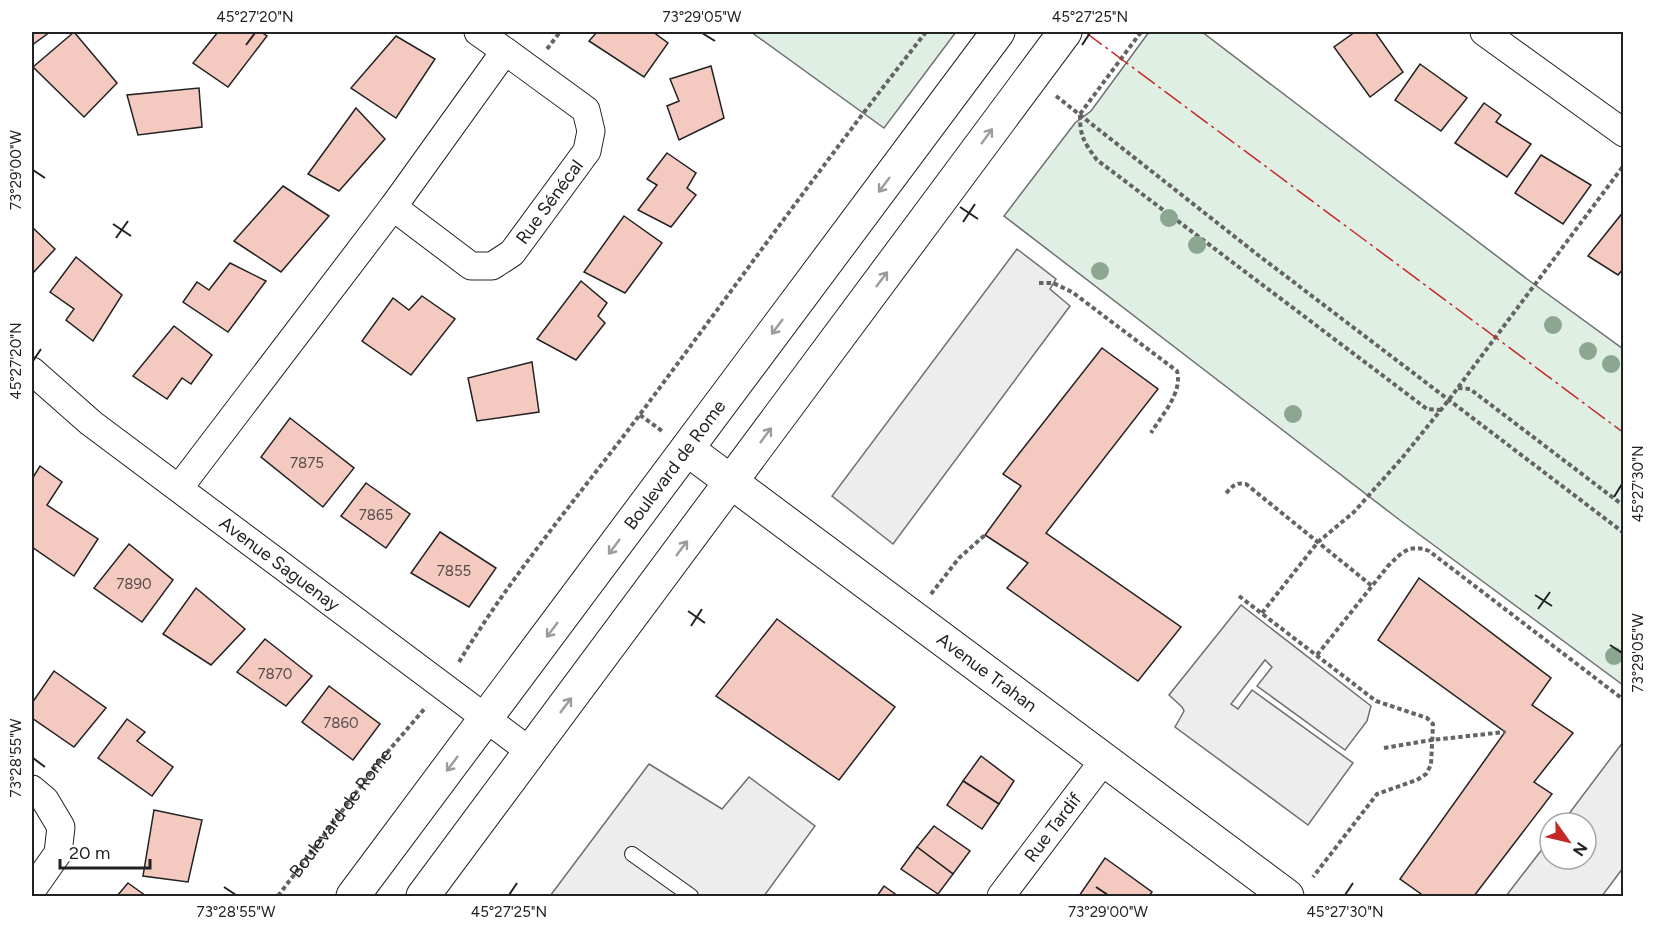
<svg xmlns="http://www.w3.org/2000/svg" width="1655" height="928" viewBox="0 0 1655 928" font-family="Figtree,sans-serif">
<rect width="100%" height="100%" fill="#fff"/>
<g fill="#e0efe3" stroke="#6f6f6f" stroke-width="1.5">
<polygon points="751,32 956,32 884,128"/>
<polygon points="1149,32 1202,32 1527,279 1623,349 1623,685 1401,521 1004,216 1075,123 1091,111"/>
</g>
<g fill="#ededed" stroke="#6f6f6f" stroke-width="1.5">
<polygon points="1017,249 1056,279 1050,289 1070,306 893,544 832,496"/>
<polygon points="1241,605 1371,706 1367,721 1345,750 1257,686 1272,667 1265,660 1231,704 1238,709 1252,690 1353,763 1308,825 1175,727 1184,711 1182,707 1169,695"/>
<polygon points="1623,742 1623,868 1602,896 1506,896 1550,839 1550,859 1586,859 1586,823 1562,823"/>
<polygon points="649,764 722,809 749,777 815,826 764,896 550,896"/>
</g>
<g fill="#f3c9c0" stroke="#222" stroke-width="1.5">
<polygon points="32,32 50,32 32,45"/>
<polygon points="74,32 117,83 84,117 33,67"/>
<polygon points="218,32 261,32 267,36 228,87 193,63"/>
<polygon points="597,32 653,32 668,43 644,77 589,41"/>
<polygon points="1355,32 1375,32 1403,72 1370,97 1334,47"/>
<polygon points="396,36 435,59 396,118 351,88"/>
<polygon points="1420,64 1467,98 1441,131 1395,100"/>
<polygon points="711,66 724,118 679,140 667,106 679,101 670,79"/>
<polygon points="199,88 202,127 138,135 127,95"/>
<polygon points="1484,103 1501,115 1496,122 1531,144 1507,177 1455,143"/>
<polygon points="356,108 385,139 339,191 308,174"/>
<polygon points="667,153 696,173 687,188 696,195 671,227 638,210 657,185 647,179"/>
<polygon points="1541,155 1591,185 1563,224 1515,193"/>
<polygon points="283,186 329,216 281,272 234,241"/>
<polygon points="1624,211 1624,268 1618,275 1588,256"/>
<polygon points="624,216 662,243 625,293 584,272"/>
<polygon points="32,227 55,249 32,274"/>
<polygon points="76,257 122,295 93,341 66,320 74,309 50,292"/>
<polygon points="230,263 266,281 228,332 183,302 197,282 209,290"/>
<polygon points="581,281 607,303 598,316 605,323 576,360 537,339"/>
<polygon points="422,296 455,319 411,375 362,341 393,298 409,310"/>
<polygon points="174,326 212,355 191,384 182,378 167,399 133,376"/>
<polygon points="1102,348 1158,389 1046,533 1181,627 1138,681 1007,588 1028,563 985,535 1021,486 1003,474"/>
<polygon points="532,362 539,412 477,421 468,378"/>
<polygon points="290,418 354,468 323,507 261,457"/>
<polygon points="40,466 62,482 47,505 98,539 74,576 32,547 32,479"/>
<polygon points="366,483 410,514 386,548 341,516"/>
<polygon points="440,532 496,568 469,607 411,573"/>
<polygon points="129,544 173,580 142,622 94,588"/>
<polygon points="1419,578 1551,678 1532,705 1573,733 1534,782 1552,794 1474,896 1424,896 1400,879 1505,732 1378,640"/>
<polygon points="196,588 245,629 211,665 163,634"/>
<polygon points="777,619 895,707 839,780 716,696"/>
<polygon points="265,639 312,676 286,706 237,672"/>
<polygon points="54,671 106,708 74,747 32,718 32,703"/>
<polygon points="329,686 380,724 353,760 302,722"/>
<polygon points="127,719 145,732 137,741 173,767 152,796 98,758"/>
<polygon points="981,756 1014,781 999,804 963,781"/>
<polygon points="963,781 999,804 982,829 947,805"/>
<polygon points="154,810 202,820 188,882 143,876"/>
<polygon points="934,826 970,851 953,874 917,847"/>
<polygon points="917,847 953,874 938,894 901,869"/>
<polygon points="1105,858 1152,892 1149,896 1079,896"/>
<polygon points="128,883 146,896 117,896"/>
<polygon points="884,886 898,896 877,896"/>
</g>
<g fill="none" stroke-linecap="round" stroke-linejoin="round">
<g stroke="#222" stroke-width="16">
<polyline id="service" points="632,854 691,896"/>
</g>
<g stroke="#222" stroke-width="29">
<g id="minor">
<polyline points="1484,32 1624,133"/>
<path id="s2" d="M 393,207 L 471,266 L 492,266 L 512,253 L 587,151 L 591,131 L 586,110 L 505,51"/>
<path id="s3" d="M 32,371 L 91,423 L 531,752"/>
<polyline points="179,488 393,207 505,51 478,32"/>
<polyline points="32,789 45,800 61,827 58,853 32,890"/>
<path id="s4" d="M 1001,896 L 1104,760"/>
</g>
</g>
<g stroke="#222" stroke-width="35">
<g id="tertiary">
<path id="s5" d="M 687,449 L 1287,896"/>
</g>
</g>
<g stroke="#222" stroke-width="35">
<g id="secondary">
<path id="s6" d="M 353,896 L 998,32"/>
<polyline points="423,896 1065,32"/>
</g>
</g>
<g stroke="#646464" stroke-width="4" stroke-dasharray="4.5 3" stroke-linecap="butt">
<polyline points="547,49 560,32"/>
<polyline points="1056,96 1258,255 1624,533"/>
<polyline points="1080,114 1141,32"/>
<path d="M 1080,115 C 1080,137 1084,142 1097,160 L 1427,409 L 1441,410"/>
<path d="M 1039,283 L 1053,283 L 1072,292 L 1177,371 C 1183,393 1161,416 1151,433"/>
<polyline points="1458,388 1470,389 1624,506"/>
<polyline points="640,415 662,431"/>
<path d="M 1226,493 C 1233,486 1235,482 1246,484 L 1372,586"/>
<polyline points="931,594 959,558 985,535"/>
<polyline points="1239,596 1376,701 1427,718 1433,724 1431,765 1426,774 1417,780 1377,794 1313,877"/>
<polyline points="1262,613 1318,542 1354,512 1402,458 1448,401 1624,165"/>
<path d="M 1317,655 L 1388,566 C 1401,553 1410,543 1429,551 L 1624,700"/>
<path d="M 459,662 C 511,576 577,498 638,417 C 734,288 827,158 926,32"/>
<polyline points="1384,748 1432,740 1505,732"/>
<path id="s1" d="M 278,896 L 379,762 L 426,707"/>
</g>
<use href="#service" stroke="#fff" stroke-width="14"/>
<use href="#minor" stroke="#fff" stroke-width="27"/>
<use href="#tertiary" stroke="#fff" stroke-width="33"/>
<use href="#secondary" stroke="#fff" stroke-width="33"/>
<polyline stroke="#c62828" stroke-width="1.5" stroke-dasharray="21 4.5 3 4.5" stroke-linecap="butt" points="1085,32 1624,433"/>
</g>
<g fill="#8da692">
<circle cx="1169" cy="218" r="9"/>
<circle cx="1197" cy="245" r="9"/>
<circle cx="1100" cy="271" r="9"/>
<circle cx="1553" cy="325" r="9"/>
<circle cx="1588" cy="351" r="9"/>
<circle cx="1611" cy="364" r="9"/>
<circle cx="1293" cy="414" r="9"/>
<circle cx="1614" cy="656" r="9"/>
</g>
<defs><path id="oneway-shaft" d="M-6 0H5M1.5-3L5.5 0L1.5 3" fill="none" stroke-width="1.6" stroke-linecap="round" stroke-linejoin="round" transform="scale(1.5)"/></defs>
<g stroke="#9c9c9c">
<use href="#oneway-shaft" transform="translate(987 136) rotate(-54)"/>
<use href="#oneway-shaft" transform="translate(884 185) rotate(127)"/>
<use href="#oneway-shaft" transform="translate(882 279) rotate(-53)"/>
<use href="#oneway-shaft" transform="translate(777 327) rotate(127)"/>
<use href="#oneway-shaft" transform="translate(766 435) rotate(-53)"/>
<use href="#oneway-shaft" transform="translate(614 547) rotate(127)"/>
<use href="#oneway-shaft" transform="translate(682 548) rotate(-53)"/>
<use href="#oneway-shaft" transform="translate(552 630) rotate(127)"/>
<use href="#oneway-shaft" transform="translate(566 705) rotate(-53)"/>
<use href="#oneway-shaft" transform="translate(452 764) rotate(127)"/>
</g>
<path fill="none" stroke="#222" stroke-width="2" d="M 702,33 L 715,41M 246,45 L 255,33M 1082,45 L 1090,33M 33,170 L 45,178M 960,207 L 978,219M 963,222 L 975,204M 113,224 L 131,236M 116,238 L 128,221M 33,361 L 41,349M 1614,497 L 1622,484M 1535,595 L 1552,606M 1538,609 L 1550,592M 688,611 L 705,623M 691,626 L 702,609M 1610,645 L 1622,653M 33,758 L 45,767M 224,887 L 236,895M 1096,887 L 1108,895M 509,895 L 517,883M 1345,895 L 1353,883"/>
<g text-anchor="middle" stroke-width="4.5" stroke-linejoin="round" paint-order="stroke">
<g font-size="15" fill="#564c4a">
<text x="307" y="468">7875</text>
<text x="376" y="520">7865</text>
<text x="454" y="576">7855</text>
<text x="134" y="589">7890</text>
<text x="275" y="679">7870</text>
<text x="341" y="728">7860</text>
</g>
<g font-size="18" fill="#222" stroke="#fff">
<text dy="6" stroke="none"><textPath href="#s2" startOffset="206">Rue Sénécal</textPath></text>
<text dy="6" stroke="none"><textPath href="#s6" startOffset="538">Boulevard de Rome</textPath></text>
<text dy="6" stroke="none"><textPath href="#s3" startOffset="314">Avenue Saguenay</textPath></text>
<text dy="6" stroke="none"><textPath href="#s5" startOffset="374">Avenue Trahan</textPath></text>
<text dy="6" stroke="none"><textPath href="#s1" startOffset="104">Boulevard de Rome</textPath></text>
<text dy="6" stroke="none"><textPath href="#s4" startOffset="86">Rue Tardif</textPath></text>
</g>
</g>
<rect width="1655" height="928" fill="none" stroke="#ffffff" stroke-width="66"/>
<g transform="translate(1568 841) rotate(124)"><circle r="28" fill="#ffffff" stroke="#a7a7a7" stroke-width="1.5"/>
<path d="M0-4.5L10 22L0 15L-10 22Z" fill="#c62828"/>
<text y="-9" font-size="16" font-weight="bold" text-anchor="middle" fill="#222222">N</text>
</g>
<path d="M60 859v9h90v-9" fill="none" stroke="#222222" stroke-width="3"/>
<text x="69" y="859" font-size="18" fill="#222222" stroke="#ffffff" stroke-width="4.5" paint-order="stroke">20 m</text>
<rect x="33" y="33" width="1589" height="862" fill="none" stroke="#222" stroke-width="2"/>
<g font-size="15" text-anchor="middle" fill="#222">
<text x="255" y="22">45°27'20"N</text>
<text x="702" y="22">73°29'05"W</text>
<text x="1090" y="22">45°27'25"N</text>
<text transform="translate(16 170) rotate(-90)" y="5">73°29'00"W</text>
<text transform="translate(16 361) rotate(-90)" y="5">45°27'20"N</text>
<text transform="translate(1638 484) rotate(-90)" y="5">45°27'30"N</text>
<text transform="translate(1638 653) rotate(-90)" y="5">73°29'05"W</text>
<text transform="translate(16 758) rotate(-90)" y="5">73°28'55"W</text>
<text x="236" y="917">73°28'55"W</text>
<text x="509" y="917">45°27'25"N</text>
<text x="1108" y="917">73°29'00"W</text>
<text x="1345" y="917">45°27'30"N</text>
</g>
</svg>
